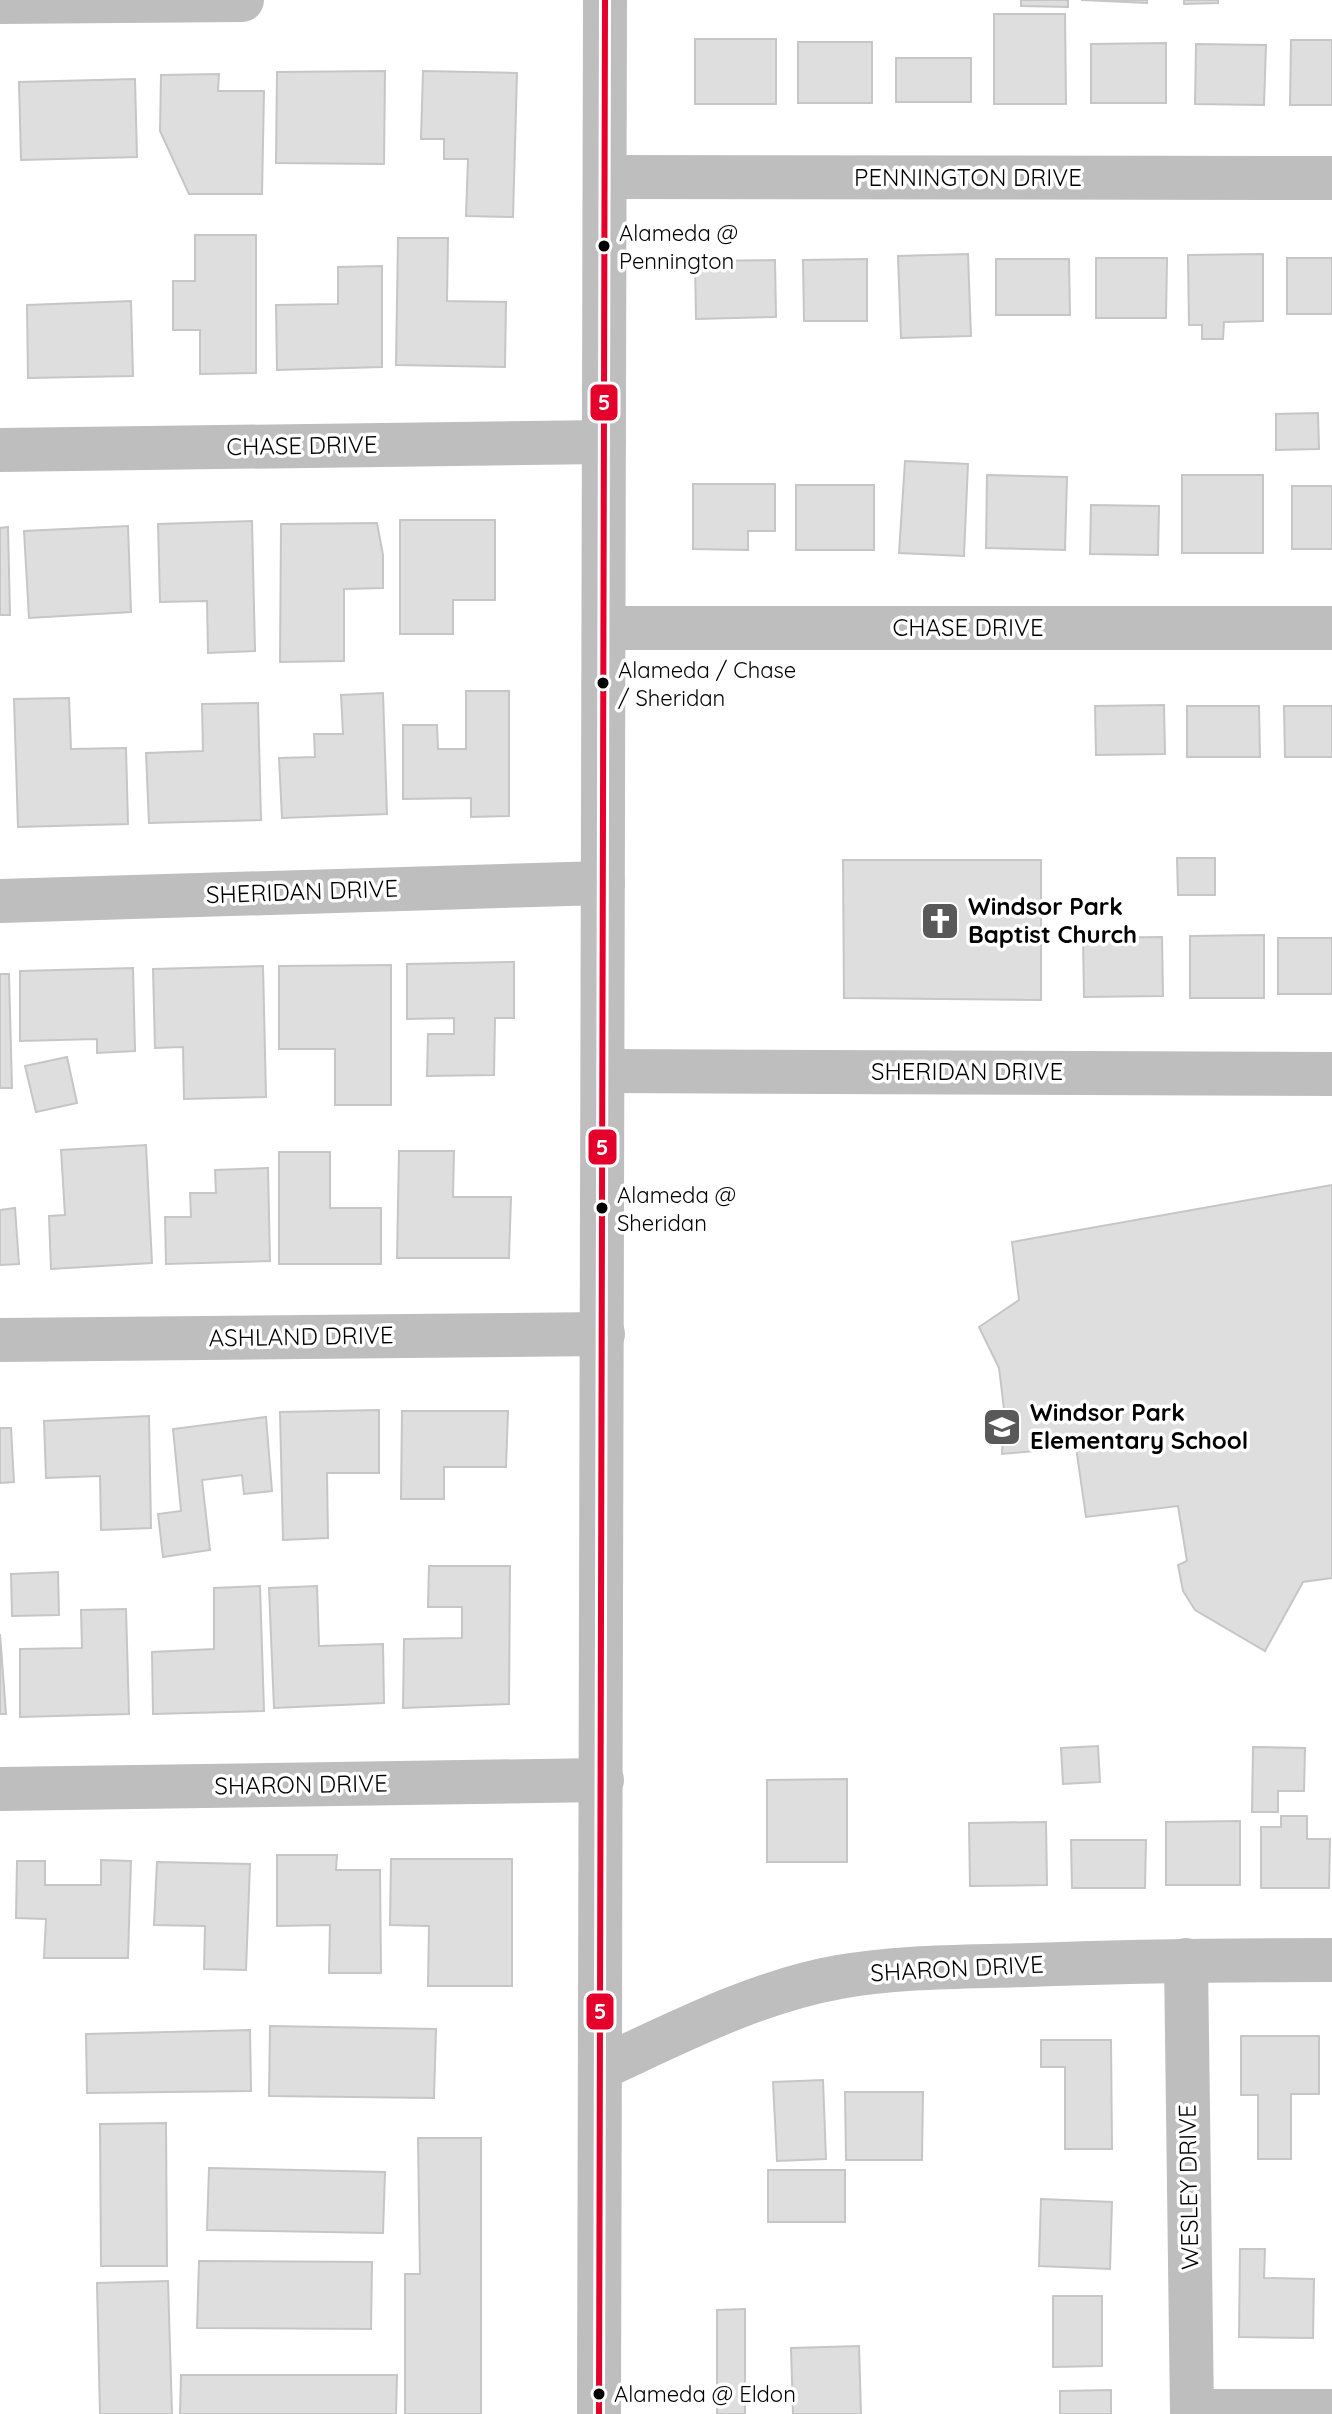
<svg xmlns="http://www.w3.org/2000/svg" width="1332" height="2414" viewBox="0 0 1332 2414" font-family="Quicksand,sans-serif">
<rect width="100%" height="100%" fill="#fff"/>
<g fill="#dedede" stroke="#c6c6c6" stroke-width="2">
<polygon points="1021,0 1068,0 1068,7 1021,6"/>
<polygon points="1081,0 1147,0 1147,3"/>
<polygon points="1184,0 1218,0 1218,3 1184,4"/>
<polygon points="994,14 1065,14 1066,104 994,104"/>
<rect x="695" y="39" width="81" height="65"/>
<polygon points="1291,40 1332,40 1332,105 1290,105"/>
<rect x="798" y="42" width="74" height="61"/>
<polygon points="1166,43 1166,103 1091,103 1091,44"/>
<polygon points="1196,44 1266,45 1264,105 1195,104"/>
<rect x="896" y="58" width="75" height="44"/>
<polygon points="385,71 384,164 276,163 277,72"/>
<polygon points="423,71 517,73 513,217 466,216 468,159 444,159 444,139 421,139"/>
<polygon points="219,74 218,91 264,91 262,194 189,194 160,131 161,75"/>
<polygon points="135,79 137,157 21,160 19,82"/>
<polygon points="195,235 256,235 256,373 200,374 200,330 173,330 173,281 195,281"/>
<polygon points="398,238 448,238 447,301 506,302 505,367 396,365"/>
<polygon points="968,254 971,336 901,338 898,256"/>
<polygon points="1263,254 1263,321 1224,322 1223,339 1202,339 1202,325 1189,325 1188,255"/>
<polygon points="1096,258 1167,258 1166,318 1096,318"/>
<rect x="1287" y="258" width="45" height="56"/>
<polygon points="867,259 867,321 804,321 803,260"/>
<polygon points="996,259 1069,259 1070,315 996,315"/>
<polygon points="775,260 776,317 696,319 695,261"/>
<polygon points="382,266 382,367 277,370 276,305 338,304 338,267"/>
<polygon points="131,301 133,376 28,378 27,305"/>
<polygon points="1318,413 1319,449 1276,450 1276,414"/>
<polygon points="905,461 968,464 964,556 899,553"/>
<polygon points="987,475 1067,477 1065,550 986,548"/>
<rect x="1182" y="475" width="81" height="78"/>
<polygon points="693,484 775,484 775,531 748,531 748,550 693,549"/>
<rect x="796" y="485" width="78" height="65"/>
<rect x="1292" y="486" width="40" height="63"/>
<polygon points="1091,505 1159,506 1158,555 1090,554"/>
<polygon points="400,520 495,520 495,600 453,600 453,634 400,634"/>
<polygon points="252,521 255,651 208,653 207,601 160,602 158,524"/>
<polygon points="377,523 383,555 383,588 344,589 344,661 280,662 281,524"/>
<polygon points="128,526 131,612 29,618 24,531"/>
<polygon points="8,527 10,615 0,615 0,528"/>
<polygon points="466,691 509,691 509,816 471,817 471,798 403,799 403,725 437,725 438,749 466,749"/>
<polygon points="383,693 387,814 282,818 279,758 315,757 314,734 343,734 341,695"/>
<polygon points="69,698 71,749 126,748 128,824 18,827 14,699"/>
<polygon points="258,703 261,820 149,823 146,753 203,751 202,704"/>
<polygon points="1164,705 1165,754 1096,755 1095,706"/>
<polygon points="1187,706 1259,706 1260,757 1187,757"/>
<polygon points="1284,706 1332,706 1332,757 1285,757"/>
<polygon points="1177,858 1215,858 1215,895 1178,895"/>
<polygon points="843,860 1041,860 1041,1000 844,998"/>
<polygon points="1264,935 1264,998 1190,998 1190,936"/>
<polygon points="1162,937 1163,996 1084,997 1083,938"/>
<rect x="1278" y="938" width="54" height="56"/>
<polygon points="514,962 514,1018 495,1018 494,1075 427,1076 428,1034 454,1034 454,1018 407,1019 407,964"/>
<polygon points="391,965 391,1105 335,1105 335,1049 279,1049 279,966"/>
<polygon points="263,966 266,1097 184,1099 183,1047 155,1048 153,969"/>
<polygon points="133,968 135,1051 97,1053 97,1039 20,1041 20,971"/>
<polygon points="0,974 9,974 12,1088 0,1088"/>
<polygon points="67,1057 77,1103 36,1112 25,1066"/>
<polygon points="146,1145 152,1263 51,1269 49,1216 65,1215 61,1150"/>
<polygon points="399,1151 454,1151 453,1197 511,1197 509,1258 397,1258"/>
<polygon points="279,1152 330,1152 330,1208 381,1208 381,1264 279,1264"/>
<polygon points="268,1168 270,1261 166,1264 165,1217 191,1217 190,1193 216,1193 215,1170"/>
<polygon points="1332,1185 1332,1578 1303,1582 1265,1651 1195,1610 1183,1591 1178,1565 1187,1561 1178,1506 1086,1517 1076,1447 1002,1454 1004,1409 999,1368 979,1327 1019,1300 1012,1242"/>
<polygon points="15,1208 19,1264 0,1265 0,1210"/>
<polygon points="379,1410 379,1473 327,1473 328,1538 283,1540 280,1412"/>
<polygon points="402,1411 508,1411 506,1467 444,1467 444,1499 401,1499"/>
<polygon points="149,1416 151,1528 101,1530 100,1476 46,1478 44,1421"/>
<polygon points="266,1417 272,1491 244,1494 242,1475 202,1480 210,1550 163,1557 158,1514 181,1511 173,1429"/>
<polygon points="0,1428 11,1428 14,1482 0,1483"/>
<polygon points="429,1566 510,1566 509,1704 403,1708 404,1639 462,1638 462,1607 428,1607"/>
<polygon points="58,1572 59,1615 12,1616 11,1574"/>
<polygon points="260,1586 264,1711 153,1714 152,1652 214,1649 214,1588"/>
<polygon points="317,1586 319,1646 383,1644 384,1703 274,1708 269,1588"/>
<polygon points="126,1609 129,1714 20,1717 20,1649 82,1648 81,1610"/>
<polygon points="0,1634 6,1714 0,1714"/>
<polygon points="1098,1746 1100,1782 1063,1784 1061,1748"/>
<polygon points="1253,1747 1305,1748 1304,1791 1278,1791 1278,1812 1252,1812"/>
<polygon points="847,1779 847,1862 767,1862 767,1780"/>
<polygon points="1281,1816 1307,1816 1307,1839 1330,1839 1329,1888 1261,1888 1261,1827 1281,1827"/>
<polygon points="1240,1821 1240,1885 1166,1885 1166,1822"/>
<polygon points="1046,1822 1047,1885 970,1886 969,1823"/>
<polygon points="1071,1840 1146,1840 1145,1888 1072,1888"/>
<polygon points="277,1855 337,1855 336,1870 380,1870 381,1973 329,1973 330,1925 277,1926"/>
<polygon points="391,1859 512,1859 512,1986 428,1986 429,1926 390,1925"/>
<polygon points="101,1860 131,1861 128,1958 44,1958 46,1919 16,1918 17,1861 45,1861 45,1885 101,1885"/>
<polygon points="157,1862 250,1864 246,1970 204,1969 205,1926 154,1925"/>
<polygon points="270,2026 436,2029 434,2098 269,2096"/>
<polygon points="250,2030 251,2091 87,2093 86,2034"/>
<polygon points="1241,2036 1319,2036 1319,2094 1291,2094 1291,2159 1258,2159 1258,2095 1241,2095"/>
<polygon points="1041,2040 1111,2040 1112,2149 1065,2149 1065,2067 1041,2067"/>
<polygon points="823,2080 826,2159 777,2161 773,2082"/>
<polygon points="845,2092 923,2092 922,2160 846,2160"/>
<polygon points="166,2123 167,2266 101,2266 100,2124"/>
<polygon points="418,2138 481,2138 481,2414 405,2414 405,2274 420,2274"/>
<polygon points="209,2168 385,2172 383,2233 207,2230"/>
<rect x="768" y="2170" width="77" height="52"/>
<polygon points="1041,2199 1112,2202 1110,2269 1039,2266"/>
<polygon points="1240,2249 1265,2249 1264,2278 1314,2279 1313,2338 1239,2337"/>
<polygon points="199,2261 372,2262 371,2329 197,2328"/>
<polygon points="168,2281 172,2414 100,2414 97,2283"/>
<polygon points="1053,2296 1102,2296 1102,2366 1053,2367"/>
<polygon points="745,2309 745,2414 717,2414 717,2310"/>
<polygon points="859,2346 861,2414 793,2414 791,2348"/>
<polygon points="181,2375 397,2375 396,2414 180,2414"/>
<polygon points="1111,2390 1111,2414 1060,2414 1060,2391"/>
</g>
<g fill="none" stroke-linecap="round" stroke-linejoin="round">
<g stroke="#bebebe" stroke-width="44">
<polyline points="0,2 242,0"/>
<polyline points="605,177 1332,178"/>
<polyline points="0,450 604,442"/>
<polyline points="604,628 1332,628"/>
<polyline points="0,901 603,883"/>
<polyline points="603,1071 1332,1074"/>
<polyline points="0,1340 603,1334"/>
<polyline points="0,1789 602,1780"/>
<polyline points="1186,1960 1192,2414"/>
<path d="M 601,2068 C 677,2033 755,1992 839,1977 C 901,1966 964,1967 1027,1965 C 1129,1961 1230,1960 1332,1960"/>
<polyline points="1192,2411 1332,2411"/>
</g>
<polyline stroke="#bebebe" stroke-width="44" points="599,2414 605,0"/>
<g stroke="#fff" stroke-width="12">
<polyline id="bus-1" points="599,2414 605,0"/>
</g>
<use href="#bus-1" stroke="#e4002b" stroke-width="6"/>
</g>
<defs>
<g id="church-square" transform="scale(2)"><rect x="-9" y="-9" width="18" height="18" rx="4" fill="#595959" stroke="#fff"/><path d="M-1.2-6h2.4v3.5h3.3v2.4h-3.3V6h-2.4V-.1h-3.3v-2.4h3.3Z" fill="#fff"/></g>
<g id="school-square" transform="scale(2)"><rect x="-9" y="-9" width="18" height="18" rx="4" fill="#595959" stroke="#fff"/><path d="M0-5L7-2L0 1L-7-2ZM-4 1L0 2.5L4 1V4Q0 6-4 4Z" fill="#fff"/></g>
</defs>
<g fill-rule="evenodd">
<use href="#church-square" x="940" y="921"/>
<use href="#school-square" x="1002" y="1427"/>
</g>
<g fill="#000" stroke="#fff" stroke-width="3">
<circle cx="604" cy="246" r="7"/>
<circle cx="603" cy="683" r="7"/>
<circle cx="602" cy="1208" r="7"/>
<circle cx="599" cy="2394" r="7"/>
</g>
<g text-anchor="middle" stroke-width="7" stroke-linejoin="round" paint-order="stroke">
<g font-size="22" fill="#000" stroke="#fff" text-anchor="start">
<text x="619" y="241">Alameda @<tspan x="619" dy="28">Pennington</tspan></text>
<text x="618" y="678">Alameda / Chase<tspan x="618" dy="28">/ Sheridan</tspan></text>
<text x="617" y="1203">Alameda @<tspan x="617" dy="28">Sheridan</tspan></text>
<text x="614" y="2402">Alameda @ Eldon</text>
</g>
<g font-size="24" fill="#000" stroke="#fff">
<text x="968" y="186">PENNINGTON DRIVE</text>
<text transform="translate(302 446) rotate(-1)" y="8">CHASE DRIVE</text>
<text x="968" y="636">CHASE DRIVE</text>
<text transform="translate(302 892) rotate(-2)" y="8">SHERIDAN DRIVE</text>
<text x="967" y="1080">SHERIDAN DRIVE</text>
<text transform="translate(301 1337) rotate(-1)" y="8">ASHLAND DRIVE</text>
<text transform="translate(301 1785) rotate(-1)" y="8">SHARON DRIVE</text>
<text transform="translate(957 1969) rotate(-3)" y="8">SHARON DRIVE</text>
<text transform="translate(1189 2187) rotate(-91)" y="8">WESLEY DRIVE</text>
</g>
<g font-size="24" font-weight="bold" fill="#000" stroke="#fff" text-anchor="start">
<text x="968" y="915">Windsor Park<tspan x="968" dy="28">Baptist Church</tspan></text>
<text x="1030" y="1421">Windsor Park<tspan x="1030" dy="28">Elementary School</tspan></text>
</g>
</g>
<g stroke="#fff" stroke-width="3">
<rect x="589" y="383" width="30" height="39" rx="8" fill="#e4002b"/>
<rect x="587" y="1128" width="31" height="38" rx="8" fill="#e4002b"/>
<rect x="585" y="1992" width="30" height="39" rx="8" fill="#e4002b"/>
</g>
<g font-size="22" text-anchor="middle" font-weight="bold" fill="#fff">
<text x="604" y="410">5</text>
<text x="602" y="1155">5</text>
<text x="600" y="2019">5</text>
</g>
</svg>
